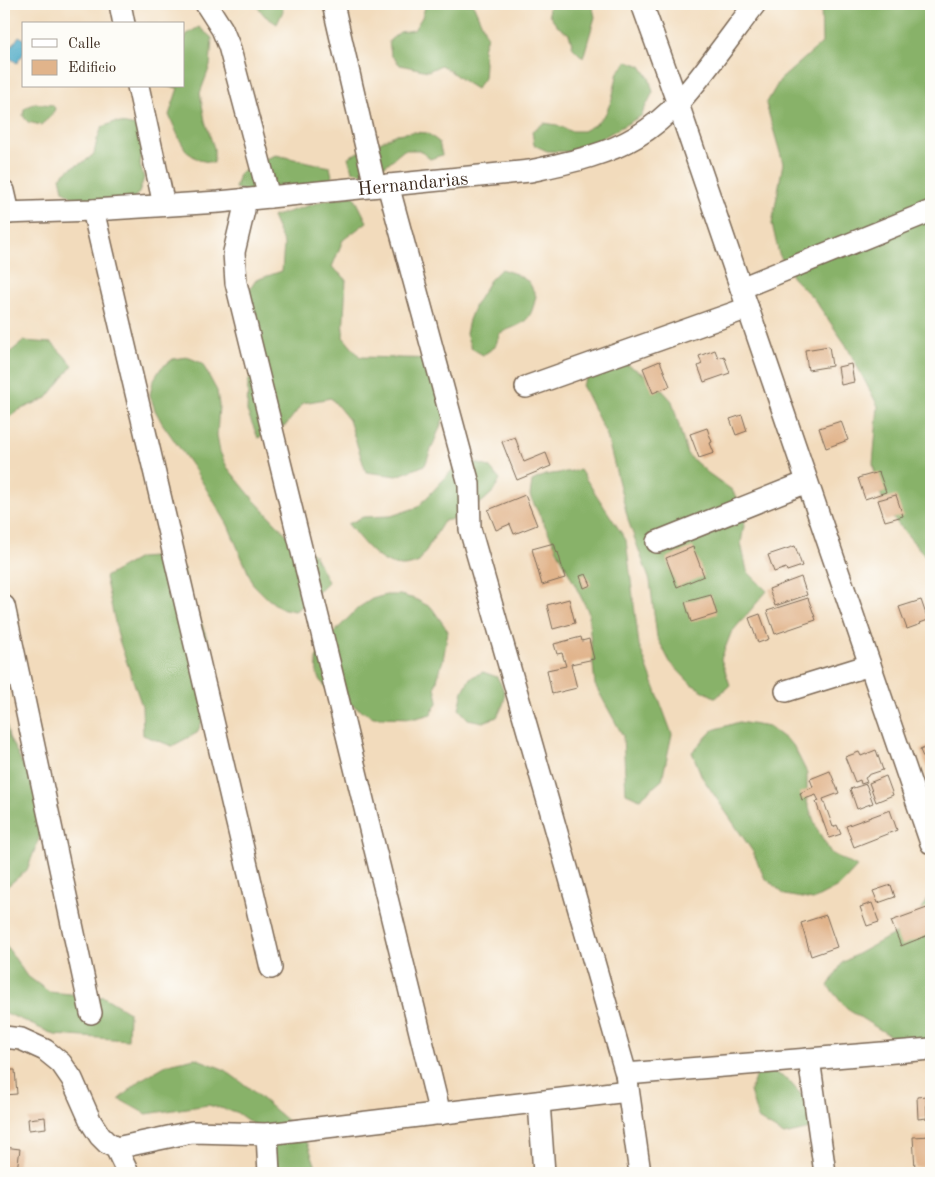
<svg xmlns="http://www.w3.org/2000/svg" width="935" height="1177" viewBox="0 0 935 1177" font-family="'Old Standard TT',serif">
<rect width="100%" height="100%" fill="#fdfcf7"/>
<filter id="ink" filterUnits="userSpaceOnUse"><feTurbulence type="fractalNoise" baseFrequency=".02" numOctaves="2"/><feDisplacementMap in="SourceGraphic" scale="10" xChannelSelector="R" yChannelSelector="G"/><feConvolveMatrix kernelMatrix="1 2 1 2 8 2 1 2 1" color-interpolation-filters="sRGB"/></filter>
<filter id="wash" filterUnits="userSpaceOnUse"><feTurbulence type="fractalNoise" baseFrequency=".0096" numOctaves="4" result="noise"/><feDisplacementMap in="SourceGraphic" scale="20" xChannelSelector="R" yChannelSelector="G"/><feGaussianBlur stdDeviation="1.12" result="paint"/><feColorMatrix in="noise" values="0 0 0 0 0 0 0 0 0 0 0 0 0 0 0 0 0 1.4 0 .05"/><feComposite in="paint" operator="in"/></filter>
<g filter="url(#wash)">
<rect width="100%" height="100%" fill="#f2dbbc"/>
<g fill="#88b269" stroke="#626e44">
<polygon points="255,4 282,4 283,11 277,24 265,16"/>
<path d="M 426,4 L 473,4 L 487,36 L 483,49 L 485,63 L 484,78 L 476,89 C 463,82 453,72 441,65 L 428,71 L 400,65 L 391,55 L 389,41 L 400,32 L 414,30 L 422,17 Z"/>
<polygon points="548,4 592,4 595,17 583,58 573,48 569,34 557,26 549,15"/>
<polygon points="821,4 931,4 931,565 928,559 891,516 879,491 873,464 878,406 846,345 814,299 793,278 779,254 772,224 783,163 766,104 780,80 822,43"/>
<polygon points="199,27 212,38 210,66 200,93 205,121 214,148 214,163 199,160 187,152 180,140 169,115 178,88 165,86 184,86 184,42 187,34"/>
<polygon points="628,61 641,66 649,78 653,92 641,116 577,152 547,151 534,145 532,131 544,123 557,125 570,131 583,131 596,124 606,113 612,99 618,72"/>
<path d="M 34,103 L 52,105 L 55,108 C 54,115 46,120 41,125 L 28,122 L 23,116 L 24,109 Z"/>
<polygon points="115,122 143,127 144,136 140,165 144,178 139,193 129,202 87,207 74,199 63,190 60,177 71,168 84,162 94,154 97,140 102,127"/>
<polygon points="413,132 427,133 439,142 442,155 430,159 419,150 404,150 380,170 366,174 352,171 348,157 397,134"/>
<polygon points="276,155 330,167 333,181 251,193 235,188 239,174 250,165"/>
<polygon points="354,196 367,222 343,240 332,267 346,279 343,337 360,357 442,359 454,384 446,412 425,465 397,476 366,472 349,420 331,398 303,403 286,425 258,438 247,411 248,383 258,356 240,304 256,280 282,271 284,244 272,217 326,200"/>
<path d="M 501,269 L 516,274 L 529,282 L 536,296 C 530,324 525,322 500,333 L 495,347 L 483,355 L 471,348 L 466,334 L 469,320 L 475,305 L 490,280 Z"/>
<polygon points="24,341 52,343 73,365 47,398 19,410 4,421 4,357"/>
<polygon points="187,357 202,363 217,391 219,405 217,435 220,452 227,467 254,500 288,536 314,554 328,582 307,603 295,611 280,608 267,598 253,584 228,525 195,470 162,423 155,410 150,395 153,381 161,368 173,359"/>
<polygon points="598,361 628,365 652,379 672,401 687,454 708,473 732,490 746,514 741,543 747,571 767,591 731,633 721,659 730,685 716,698 691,684 670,662 657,637 650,581 629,523 607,436 582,385"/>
<path d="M 473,462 L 489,467 L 500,480 L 493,492 L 482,502 L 458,518 L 444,521 L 419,562 C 414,564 408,566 403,566 C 379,566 362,541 348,524 L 363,517 L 391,516 L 418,507 L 459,463 Z"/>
<polygon points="580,470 626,540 639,645 672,734 662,780 640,799 626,793 623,736 595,685 588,611 530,496 532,481 545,475"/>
<polygon points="153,557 184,569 187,586 212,651 216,679 208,708 197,733 172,746 143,735 142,706 119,640 105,577 139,558"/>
<polygon points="386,595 400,595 415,599 432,608 448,631 443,660 435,687 438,701 431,714 416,718 373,717 336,696 325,687 317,674 316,658 327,640 358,608 372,599"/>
<path d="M 483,672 L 497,677 C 507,694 507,699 497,717 L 483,722 L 468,719 L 459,709 L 463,691 L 470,678 Z"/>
<polygon points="4,711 9,737 48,815 27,870 4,889"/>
<polygon points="739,722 769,727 793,745 807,773 807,802 817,829 831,853 857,867 838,887 813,900 785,895 764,877 753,852 702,777 692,752 713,730"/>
<polygon points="931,892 931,1048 899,1041 874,1026 847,1009 828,986 843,962 896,933 918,915"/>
<polygon points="4,944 10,951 26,975 49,992 104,997 129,1012 128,1040 55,1035 4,1012"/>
<polygon points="195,1058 223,1069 248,1087 290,1123 308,1144 318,1173 278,1173 260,1129 236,1112 208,1105 146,1114 119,1099 142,1079 168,1064"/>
<polygon points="760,1065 787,1079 808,1102 819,1127 784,1135 758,1119 750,1091"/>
</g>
<polygon fill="#46a7c5" stroke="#406872" points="19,36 24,39 24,53 17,63 6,55"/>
<g id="blocks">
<g fill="#e1b48b">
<polygon points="829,346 832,366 808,370 805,350"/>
<polygon points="715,350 718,358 724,356 730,373 704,382 698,366 702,364 699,356"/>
<polygon points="660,361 670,386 653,393 643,368"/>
<polygon points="851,364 854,382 841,385 838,367"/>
<polygon points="742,415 747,431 736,435 730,419"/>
<polygon points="841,421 848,440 826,448 819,428"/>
<polygon points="707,428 712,442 710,443 714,453 699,458 690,434"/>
<polygon points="515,437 524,462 546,453 551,466 517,480 502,442"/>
<polygon points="879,472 886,492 865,499 858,478"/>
<polygon points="525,495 537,525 514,534 510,524 496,530 488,510"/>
<polygon points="896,495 903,516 885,521 878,500"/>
<polygon points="554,543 557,553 558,552 565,578 542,585 532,549"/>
<polygon points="795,546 802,566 787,571 786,568 774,572 768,555"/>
<polygon points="693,547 704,576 677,587 666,558"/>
<polygon points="586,574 591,585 584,588 580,576"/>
<polygon points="801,577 807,595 775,606 769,589"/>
<polygon points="711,595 717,614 691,622 685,602"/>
<polygon points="808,598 816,620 775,634 767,611"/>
<polygon points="569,599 575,623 553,629 547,605"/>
<polygon points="921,600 928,620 920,623 921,624 907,629 899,607"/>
<polygon points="760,614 769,639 758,643 749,618"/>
<polygon points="581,637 582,641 589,639 594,659 571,664 577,688 552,694 547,670 566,666 562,653 557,654 554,644"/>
<polygon points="931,745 931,770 929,771 920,750"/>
<polygon points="876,750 883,770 868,775 868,776 865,778 867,782 861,784 860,780 855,782 845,757 859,752 861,756"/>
<polygon points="830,771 839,793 823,799 833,827 837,825 841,834 829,838 816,802 819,801 816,795 802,800 800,793 813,787 810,779"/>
<polygon points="886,776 893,795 876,802 869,783"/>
<polygon points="866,784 873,803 857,809 850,789"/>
<polygon points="890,810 897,830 854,847 846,826"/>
<polygon points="891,885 895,897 878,903 873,891"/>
<polygon points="872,903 879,922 867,926 860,907"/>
<polygon points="927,908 930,917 931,916 931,934 901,946 891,921"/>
<polygon points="826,915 837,947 811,956 801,923"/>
<polygon points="4,1070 15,1070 17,1094 4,1095"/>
<polygon points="926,1096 927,1118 918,1119 917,1097"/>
<polygon points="45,1117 46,1128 29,1130 28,1119"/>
<polygon points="931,1136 931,1166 915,1168 913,1137"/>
<polygon points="4,1147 20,1149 17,1170 4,1168"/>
</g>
</g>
</g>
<g filter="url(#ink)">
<use href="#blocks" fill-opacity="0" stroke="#7b6855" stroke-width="1"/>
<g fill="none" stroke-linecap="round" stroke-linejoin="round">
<g stroke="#7b6855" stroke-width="24">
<g id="minor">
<polyline points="120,4 124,24"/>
<polyline points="206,4 222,29 229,46 269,197"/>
<polyline points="333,4 375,186"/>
<polyline points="642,4 678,104 931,843"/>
<polyline points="138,86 164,205"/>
<polyline points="388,185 469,484 470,529 626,1074 640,1173"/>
<polyline points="4,191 9,213"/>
<polyline points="244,199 244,210 234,252 236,283 440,1114"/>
<polyline points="93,210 271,968"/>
<path id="s1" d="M 4,213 L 93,210 L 219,202 L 530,171 C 566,163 604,156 636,137 C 670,117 693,87 716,56 C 729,39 742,21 755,4"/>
<polyline points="741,288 931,211"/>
<polyline points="526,387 748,308"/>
<polyline points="657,542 807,482"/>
<polyline points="4,606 91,1013"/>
<polyline points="786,691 870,665"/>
<polyline points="4,1037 21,1039 45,1050 61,1063 72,1079 91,1122 100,1136 107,1143 116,1148 128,1173"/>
<polyline points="809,1059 825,1173"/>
<polyline points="626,1074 931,1049"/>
<polyline points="539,1102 544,1173"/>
<polyline points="267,1134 269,1173"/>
<polyline points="116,1148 192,1132 267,1134 628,1091"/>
</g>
</g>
<use href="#minor" stroke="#fff" stroke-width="21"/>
</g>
</g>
<g text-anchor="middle" stroke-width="5" stroke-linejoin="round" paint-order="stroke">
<g font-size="19" fill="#3b2a1e" stroke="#fdfcf7">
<text dy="7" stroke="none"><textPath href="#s1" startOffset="410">Hernandarias</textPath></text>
</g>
</g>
<rect width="935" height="1177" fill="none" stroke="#fdfcf7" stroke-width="20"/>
<rect x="22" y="22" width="162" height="65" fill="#fdfcf7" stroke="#afa8a0"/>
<rect x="32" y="39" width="25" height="8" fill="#ffffff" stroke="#afa8a0"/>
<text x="68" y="48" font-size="15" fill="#3b2a1e">Calle</text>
<rect x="32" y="60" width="25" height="15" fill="#e1b48b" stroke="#afa8a0"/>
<text x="68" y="72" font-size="15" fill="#3b2a1e">Edificio</text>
</svg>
